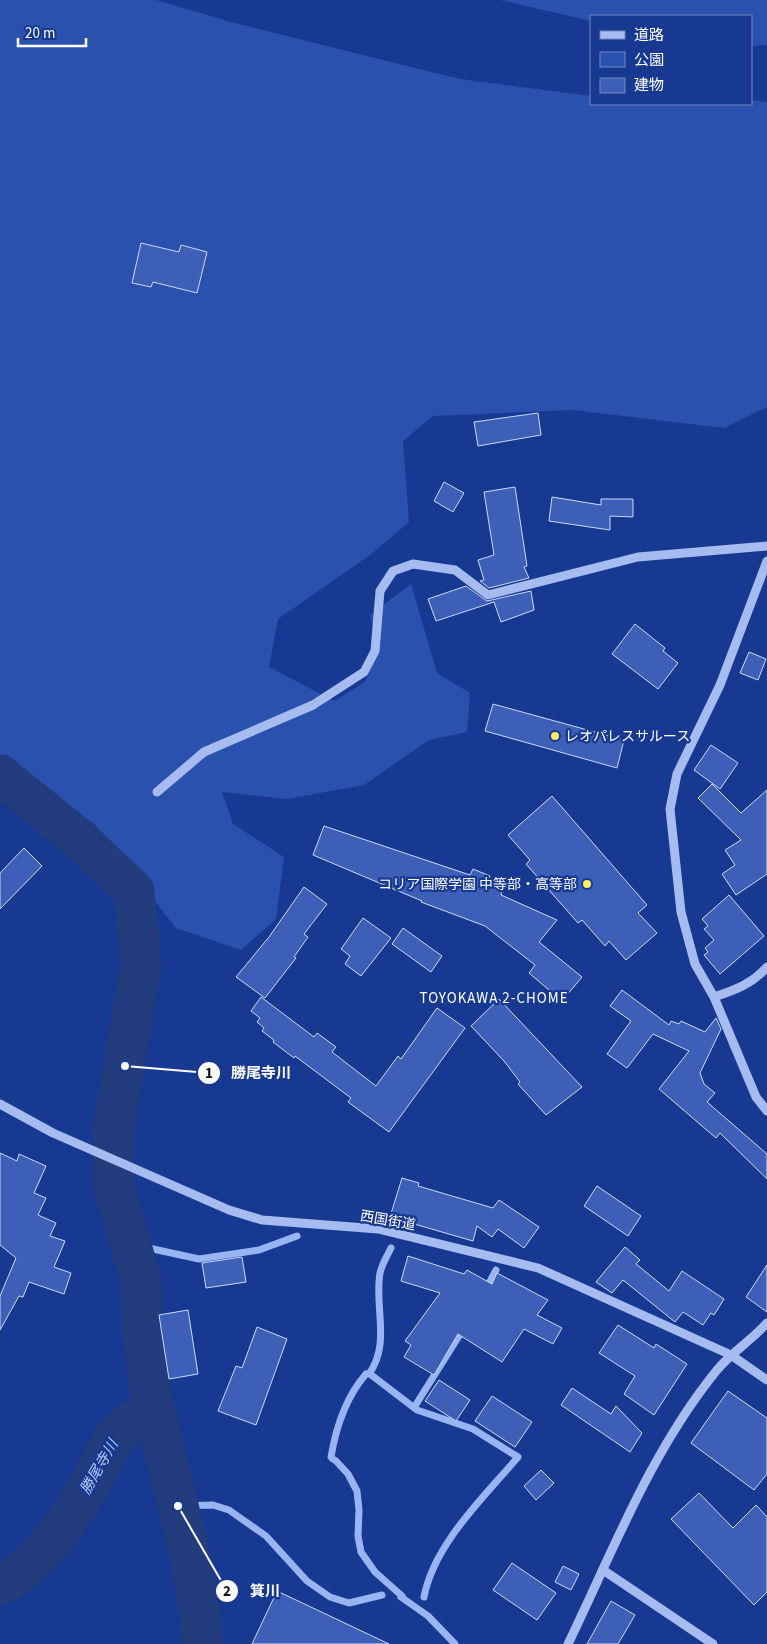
<svg xmlns="http://www.w3.org/2000/svg" width="767" height="1644" viewBox="0 0 767 1644" font-family="'Source Sans 3','Noto Sans JP',sans-serif">
<rect width="100%" height="100%" fill="#183991"/>
<g fill="#2b51af">
<polygon points="0,0 156,0 231,22 460,79 591,96 591,104 751,104 751,100 767,102 767,407 724,428 573,410 433,416 403,441 409,522 370,555 278,619 269,667 334,701 365,682 379,651 370,615 411,584 437,673 470,693 467,732 429,740 364,785 287,799 222,792 233,824 284,857 276,919 241,950 176,928 95,825 0,756"/>
<polygon points="500,0 767,0 767,45 751,46 751,16 591,16 591,21"/>
</g>
<g fill="none" stroke-linecap="round" stroke-linejoin="round">
<g stroke="#99b4f2" stroke-width="7">
<polyline points="130,1244 199,1259 259,1250 297,1236"/>
<polyline points="485,1291 496,1270"/>
<path d="M 369,1374 C 391,1344 374,1306 380,1273 C 382,1264 387,1256 391,1248"/>
<path d="M 370,1374 L 417,1410 L 473,1429 L 518,1457 C 484,1497 434,1544 424,1597"/>
<polyline points="415,1406 464,1328"/>
<path d="M 333,1459 L 331,1457 C 336,1427 346,1397 366,1374"/>
<polyline points="336,1461 348,1474 357,1491 359,1510 358,1536 361,1552 375,1572 402,1596"/>
<polyline points="178,1506 213,1505 229,1510 266,1536 307,1581 330,1597 349,1603 382,1595"/>
<polyline points="401,1597 428,1616 455,1644"/>
</g>
<g stroke="#233c7e" stroke-width="41">
<polyline points="0,775 78,838 134,891 141,964 113,1131 114,1187 141,1280 143,1334 151,1395 191,1559 201,1621 202,1644"/>
<path d="M 0,1585 C 37,1566 67,1525 87,1489 C 112,1447 105,1433 154,1409"/>
</g>
</g>
<g fill="#3d5fb7" stroke="#cddafb">
<polygon points="141,243 179,252 181,245 207,252 197,293 153,282 151,287 132,283"/>
<polygon points="538,413 541,435 478,446 474,422"/>
<polygon points="444,482 464,493 453,512 434,501"/>
<polygon points="515,487 527,566 524,567 529,578 489,588 480,581 484,580 478,560 494,555 484,492"/>
<polygon points="552,497 601,505 601,499 633,499 633,517 610,516 610,530 549,521"/>
<polygon points="466,586 487,601 531,591 534,610 501,622 494,602 436,621 428,599"/>
<polygon points="635,624 665,648 663,651 678,663 658,689 612,654"/>
<polygon points="749,652 766,659 758,680 740,673"/>
<polygon points="493,704 624,740 617,768 485,731"/>
<polygon points="711,745 738,763 720,789 694,770"/>
<polygon points="712,784 741,813 767,790 767,874 736,895 722,874 735,865 725,850 741,840 698,798"/>
<polygon points="552,796 647,905 638,913 657,933 626,960 609,941 605,946 582,920 578,923 526,864 530,860 508,835"/>
<polygon points="324,826 470,875 473,869 490,876 487,882 503,888 501,895 557,920 539,942 582,977 562,1001 529,973 535,965 485,926 421,902 422,901 313,855"/>
<polygon points="24,848 42,866 0,909 0,873"/>
<polygon points="304,887 327,904 304,934 308,937 294,957 296,958 265,998 236,977 269,937"/>
<polygon points="729,895 764,936 720,974 704,955 708,952 705,948 714,940 704,929 708,926 702,919"/>
<polygon points="363,918 391,938 361,976 345,964 350,956 341,949"/>
<polygon points="403,928 442,956 431,972 392,944"/>
<polygon points="622,990 669,1025 671,1021 679,1024 681,1021 705,1032 716,1018 721,1029 700,1073 704,1084 715,1093 707,1102 767,1154 767,1179 720,1133 716,1138 659,1089 689,1051 653,1034 627,1068 607,1054 631,1021 610,1006"/>
<polygon points="261,997 314,1037 317,1033 336,1047 332,1052 376,1086 398,1056 401,1059 437,1008 465,1028 389,1132 348,1102 351,1098 295,1056 294,1058 273,1042 274,1040 262,1031 264,1028 257,1022 260,1018 251,1011"/>
<polygon points="499,999 582,1087 546,1115 518,1084 520,1082 504,1061 471,1026"/>
<polygon points="0,1153 17,1161 19,1154 46,1166 34,1193 46,1198 38,1215 56,1223 50,1236 65,1241 54,1267 71,1273 64,1294 29,1282 23,1297 19,1296 0,1330 0,1296 16,1258 0,1245"/>
<polygon points="402,1178 419,1183 418,1186 493,1208 499,1200 539,1227 524,1248 498,1229 492,1237 477,1226 473,1241 390,1217"/>
<polygon points="597,1186 641,1216 628,1236 584,1206"/>
<polygon points="625,1247 640,1260 636,1264 669,1291 682,1271 724,1299 714,1315 711,1313 703,1325 683,1312 675,1322 623,1280 612,1293 596,1282"/>
<polygon points="408,1256 464,1274 467,1270 492,1284 497,1273 548,1300 537,1315 562,1328 553,1344 524,1329 502,1362 458,1334 434,1375 404,1357 411,1345 405,1341 440,1293 401,1281"/>
<polygon points="242,1257 246,1282 206,1288 202,1263"/>
<polygon points="767,1265 767,1312 746,1297"/>
<polygon points="188,1310 198,1374 169,1379 159,1315"/>
<polygon points="618,1325 654,1348 656,1344 687,1364 654,1415 624,1394 635,1376 599,1353"/>
<polygon points="257,1327 287,1339 256,1425 218,1411 236,1366 242,1368"/>
<polygon points="439,1380 470,1400 456,1421 425,1401"/>
<polygon points="572,1388 611,1414 616,1406 642,1433 630,1452 561,1405"/>
<polygon points="728,1391 767,1418 767,1474 754,1490 691,1443"/>
<polygon points="492,1396 532,1422 515,1447 475,1421"/>
<polygon points="541,1470 554,1483 536,1500 524,1486"/>
<polygon points="699,1493 733,1528 756,1505 767,1517 767,1592 754,1605 671,1519"/>
<polygon points="512,1563 556,1593 537,1620 493,1590"/>
<polygon points="563,1566 579,1574 571,1590 555,1582"/>
<polygon points="277,1591 389,1644 252,1644"/>
<polygon points="611,1601 635,1615 618,1644 587,1644"/>
</g>
<g fill="none" stroke-linecap="round" stroke-linejoin="round">
<g stroke="#a6bbef" stroke-width="9">
<polyline points="767,561 720,685 677,774 670,809 681,912 695,964 714,997 756,1097 767,1111"/>
<polyline points="157,792 204,752 313,705 364,672 375,651 380,591 393,571 413,564 455,570 488,595 638,557 767,546"/>
<path d="M 714,997 C 735,990 752,984 767,967"/>
<polyline points="0,1104 53,1133 229,1210 262,1220 378,1229 538,1268 731,1355 767,1380"/>
<polyline points="603,1570 713,1644"/>
<path d="M 568,1644 C 613,1551 651,1451 717,1370 C 732,1352 752,1340 767,1323"/>
</g>
</g>
<g fill="#ffec65" stroke="#183991" stroke-width="2">
<circle cx="555" cy="736" r="5"/>
<circle cx="587" cy="884" r="5"/>
</g>
<g text-anchor="middle" stroke-width="4.5" stroke-linejoin="round" paint-order="stroke">
<g font-size="14" fill="#fff" stroke="#183991" text-anchor="start">
<text x="565" y="741">レオパレスサルース</text>
<text x="577" y="889" text-anchor="end">コリア国際学園 中等部・高等部</text>
</g>
<g font-size="14" fill="#fff" stroke="#183991">
<text transform="translate(388 1220) rotate(10)" y="5">西国街道</text>
</g>
<g font-size="15" letter-spacing="1" fill="#fff" stroke="#183991">
<text x="494" y="1003">TOYOKAWA 2-CHOME</text>
</g>
<g font-size="15" font-style="italic" fill="#b2c6f6" stroke="#183991">
<text transform="translate(99 1467) rotate(-60)" y="5">勝尾寺川</text>
</g>
</g>
<path fill="none" stroke="#fff" stroke-width="2" d="M125 1066L209 1073M178 1506L227 1591"/>
<g fill="#fff" stroke="#183991" stroke-width="2">
<circle cx="125" cy="1066" r="5"/>
<circle cx="178" cy="1506" r="5"/>
<circle cx="209" cy="1073" r="12"/>
<circle cx="227" cy="1591" r="12"/>
</g>
<g font-size="15" text-anchor="middle" font-weight="bold" fill="#111">
<text x="209" y="1078">1</text>
<text x="227" y="1596">2</text>
</g>
<g font-size="15" text-anchor="middle" font-weight="bold" fill="#fff" stroke="#183991" stroke-width="4.5" stroke-linejoin="round" paint-order="stroke">
<text x="261" y="1078">勝尾寺川</text>
<text x="265" y="1596">箕川</text>
</g>
<rect x="590" y="15" width="162" height="90" fill="#183991" stroke="#7488bd"/>
<rect x="600" y="31" width="25" height="8" fill="#a6bbef" stroke="#7488bd"/>
<text x="634" y="40" font-size="15" fill="#ffffff">道路</text>
<rect x="600" y="52" width="25" height="15" fill="#2b51af" stroke="#7488bd"/>
<text x="634" y="65" font-size="15" fill="#ffffff">公園</text>
<rect x="600" y="78" width="25" height="15" fill="#3d5fb7" stroke="#7488bd"/>
<text x="634" y="90" font-size="15" fill="#ffffff">建物</text>
<path d="M18 38v8h68v-8" fill="none" stroke="#ffffff" stroke-width="2.5"/>
<text x="25" y="38" font-size="15" fill="#ffffff" stroke="#183991" stroke-width="4" paint-order="stroke">20 m</text>
</svg>
